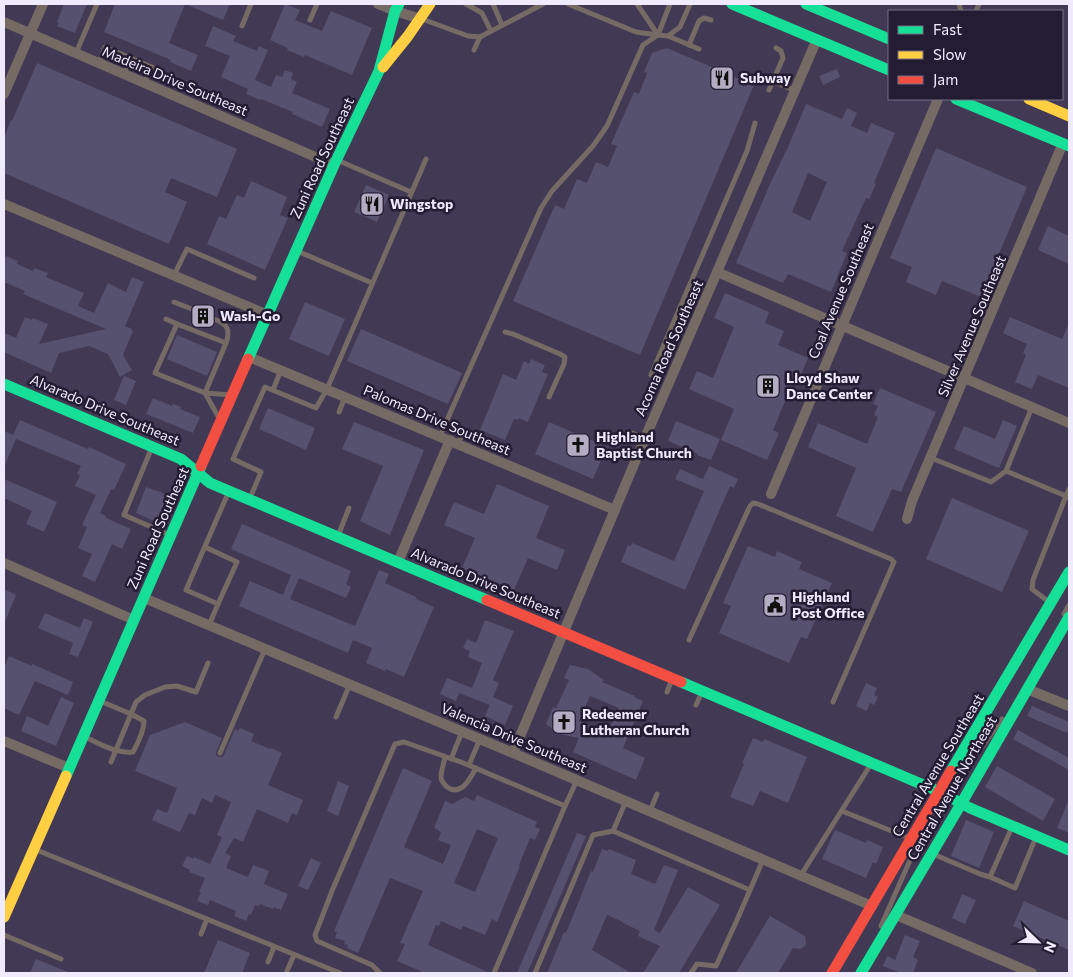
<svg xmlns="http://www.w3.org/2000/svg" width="1073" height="977" viewBox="0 0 1073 977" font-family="Commissioner,sans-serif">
<rect width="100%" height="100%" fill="#423a54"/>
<g fill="#55516f" fill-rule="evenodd">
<polygon points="64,4 87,4 75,33 57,26 59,23 57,22"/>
<polygon points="115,4 185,4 169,43 198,55 191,71 170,62 171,60 104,32"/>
<polygon points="185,4 230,4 223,20"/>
<polygon points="285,4 300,10 295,20 322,31 331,11 372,28 352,75 305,55 304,57 287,50 288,48 270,40"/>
<polygon points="213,26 236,36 233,41 257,51 259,46 268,50 255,80 271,87 276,75 282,77 285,70 293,73 291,79 297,82 292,93 330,109 322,127 292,114 293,112 261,99 260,100 246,94 248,89 221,77 230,56 205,46"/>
<polygon points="667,48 754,85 640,355 513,301 555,205 564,209 577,179 587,183 596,162 608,167 617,146 611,144 634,92 639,94 647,73 644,72 652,53"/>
<polygon points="37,63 237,149 217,197 171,178 165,192 187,202 169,244 4,173 4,138 11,120 12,121"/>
<polygon points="837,69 840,77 823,85 819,76"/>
<path d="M 806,104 L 842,119 L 847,108 L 857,113 L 851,126 L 867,133 L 871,123 L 895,133 L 874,183 L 876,184 L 869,199 L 866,198 L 842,251 L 847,253 L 831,292 L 788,274 L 783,283 L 736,263 L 770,184 L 788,147 ZM 808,173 L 827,182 L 810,221 L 792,212 Z"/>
<polygon points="936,148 1027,187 981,297 942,281 936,295 906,282 912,267 890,258"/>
<polygon points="251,181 287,197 280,215 288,218 265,270 207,244 219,216 226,219 237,195 244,198"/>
<polygon points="366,185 389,195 377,222 354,212"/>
<polygon points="1048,226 1069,236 1069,264 1038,250"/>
<polygon points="6,256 18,261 17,264 33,271 34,268 48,273 46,277 84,293 78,306 94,313 108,283 126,292 132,277 144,282 125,326 132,329 131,330 133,331 123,355 132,370 120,377 108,354 89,346 59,353 51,373 4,352 4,333 16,338 25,317 32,320 33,318 48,324 39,344 106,329 23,294 25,291 4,282 4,261"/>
<polygon points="725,293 769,312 765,323 784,331 778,345 808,358 798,382 794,380 773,430 779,433 767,460 721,440 734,409 689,389 697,371 713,378 734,327 714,318"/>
<polygon points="305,302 345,319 329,356 289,339"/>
<polygon points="198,308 214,315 212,315 210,318 210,321 212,323 211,326 191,318 193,314 195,314 198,312"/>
<polygon points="1010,317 1062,339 1069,323 1069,388 1038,375 1032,389 1015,382 1026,355 1023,353 1027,344 1003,333"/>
<polygon points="361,329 462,373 448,404 347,361"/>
<polygon points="177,335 217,352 207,376 167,359"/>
<polygon points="531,359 545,365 542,372 548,374 528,422 519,418 518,420 514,419 505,440 480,430 503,374 516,380 524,361 529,364"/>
<polygon points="124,376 136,381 126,405 114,400"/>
<polygon points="880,388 936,412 901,492 892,489 873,532 836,516 856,468 808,447 818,423 867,444 878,417 874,415 878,406 873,404"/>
<polygon points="153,398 172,406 173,404 181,407 180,409 200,417 193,433 146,414"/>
<polygon points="268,408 315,428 306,450 259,429"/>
<polygon points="20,420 88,449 89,447 126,464 114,490 111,489 100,513 106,516 106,518 131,529 122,549 112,544 95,582 82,576 92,554 78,548 87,527 82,525 96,495 75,486 80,475 77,474 81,466 16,439 4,467 4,431 13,435"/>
<polygon points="1003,420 1017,426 999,468 954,449 964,426 995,439"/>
<polygon points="676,421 720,439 711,460 697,455 698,454 668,441"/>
<polygon points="354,422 424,450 390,535 360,521 383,466 342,449"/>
<polygon points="549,422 607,447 593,479 535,454"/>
<polygon points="709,466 738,479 734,488 730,486 685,590 621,562 628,545 631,546 632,543 674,561 704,491 675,479 680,469 703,479"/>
<polygon points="4,479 57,502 44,532 26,524 32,511 4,498"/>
<polygon points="497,484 549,506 536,538 565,550 557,570 528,558 514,590 462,568 475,538 444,525 454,502 484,514"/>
<polygon points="146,487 168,495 156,522 136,513"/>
<polygon points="952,498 1029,531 1002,592 926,559"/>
<polygon points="242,524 351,571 346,584 351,587 346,598 299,578 290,599 355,626 379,570 389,574 385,583 416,597 416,599 434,607 404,677 386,669 385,671 366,663 372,648 353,640 348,653 239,606 250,581 283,595 291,575 231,549"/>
<polygon points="748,546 775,557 777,551 802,562 799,569 832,583 807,639 801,637 789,663 719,633 731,606 723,603"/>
<polygon points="4,589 16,595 4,624"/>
<polygon points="45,613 80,628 84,618 93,622 78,657 69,654 73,643 38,628"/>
<polygon points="485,620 514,631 493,680 499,683 493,697 513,706 505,725 485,716 490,705 459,693 456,701 440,694 447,678 472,688 482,663 468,657 470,651 463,648 467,639 476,643"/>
<polygon points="9,656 32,666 32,664 73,682 68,695 35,681 19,715 4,708 4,667"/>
<path d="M 570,665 L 588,669 L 604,680 L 602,682 L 635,696 L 634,697 L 643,701 L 623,748 L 645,758 L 636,780 L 573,752 L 579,738 L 560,734 L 546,724 L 553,707 L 556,708 L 569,680 L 564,678 ZM 590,696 L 619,708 L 607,733 L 579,721 Z"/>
<polygon points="866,683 877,688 874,695 878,697 874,705 870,703 867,711 856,706"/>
<polygon points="61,697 74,703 56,746 21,731 27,716 48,726"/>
<polygon points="1032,706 1069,722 1069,728 1067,733 1027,716"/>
<polygon points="185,722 222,738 216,752 216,755 219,757 222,757 224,755 235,729 238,731 240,728 254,734 251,741 270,749 271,748 282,753 268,785 303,800 297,815 292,813 288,823 257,809 243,842 234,838 225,853 231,856 226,868 248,877 253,865 269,871 264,884 288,894 281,910 274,907 273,909 260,904 259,906 255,905 251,915 249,914 246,921 234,916 236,911 210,900 208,905 197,901 201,892 199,892 205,878 189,872 190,870 182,866 187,856 193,859 194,857 210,864 222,837 217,835 231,802 215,795 212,803 202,798 195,815 189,813 180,832 152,820 157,809 167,813 177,788 135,771 150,735"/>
<polygon points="1018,730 1069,758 1069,770 1013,739"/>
<polygon points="753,738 763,742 764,739 807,757 788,803 760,791 753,806 730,797 744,764 742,763"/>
<polygon points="997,766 1055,799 1043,821 985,787"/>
<path d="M 403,768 L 432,781 L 404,847 L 443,864 L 451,845 L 438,840 L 441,832 L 434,828 L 445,801 L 452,804 L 465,797 L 474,801 L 477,795 L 537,822 L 535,827 L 540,829 L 535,840 L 530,838 L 519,865 L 520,866 L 497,922 L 492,919 L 485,935 L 463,926 L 461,930 L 441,921 L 439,926 L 436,925 L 428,945 L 490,973 L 425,973 L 397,961 L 405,944 L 400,943 L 423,891 L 390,878 L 358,953 L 347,948 L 348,945 L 344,944 L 345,941 L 335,938 L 337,932 L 334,931 ZM 477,829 L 498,838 L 475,892 L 454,883 Z"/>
<polygon points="338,781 349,786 338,816 327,811"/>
<polygon points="1069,799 1069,833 1057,828"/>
<polygon points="966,820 994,832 979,868 951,856"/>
<polygon points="835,830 866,843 867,840 883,847 876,864 873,862 866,878 822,859"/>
<polygon points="577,833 586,836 530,967 527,973 517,973"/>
<polygon points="602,849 608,851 609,849 636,860 631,874 655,884 664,865 678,870 654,930 660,933 688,887 720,905 679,973 643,973 660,946 638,936 640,931 623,923 623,922 607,915 592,950 631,973 547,973 564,932 566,933 591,871 593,872"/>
<polygon points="311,858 321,863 308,890 298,886"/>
<polygon points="962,894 976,900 965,924 952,918"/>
<polygon points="1024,901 1069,921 1069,950 1013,926"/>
<polygon points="770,916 805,936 806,942 805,946 801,949 793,948 778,973 736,973"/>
<polygon points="905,935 920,941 913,957 918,960 913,973 901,973 883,966 887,956 895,960"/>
<polygon points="218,940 250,953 242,973 204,973"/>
<polygon points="36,959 70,973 30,973"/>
</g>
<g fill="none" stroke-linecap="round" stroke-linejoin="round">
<g stroke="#766a65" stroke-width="5">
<polyline points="466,4 482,13 491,31"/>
<polyline points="493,4 502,25"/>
<polyline points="637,4 658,35"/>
<polyline points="959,4 961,11"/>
<polyline points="976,11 979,4"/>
<polyline points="422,19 468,36 480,37 543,4"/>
<polyline points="310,20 317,4"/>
<polyline points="242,26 251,4"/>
<polyline points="658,35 668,36 699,49"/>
<polyline points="658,35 670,4"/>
<polyline points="668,36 680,27 690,4"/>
<polyline points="689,45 699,21 704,18 711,20"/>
<polyline points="474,50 480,37"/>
<polyline points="76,53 97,4"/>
<polyline points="99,63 105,47 161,71"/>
<polyline points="124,74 130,58"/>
<polyline points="765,78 794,90"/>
<polyline points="144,83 151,67"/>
<polyline points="769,90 783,58 781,51 776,48"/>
<polyline points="337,160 411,192"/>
<polyline points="297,251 372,283"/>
<polyline points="174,275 187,249 254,278"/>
<polyline points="174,302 194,310"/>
<polyline points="166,319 177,324"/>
<path d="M 214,319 C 227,324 231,329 226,343"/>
<polygon points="177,324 226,343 205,393 155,373"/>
<polyline points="505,332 513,334 560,354 565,357 564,364 549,397"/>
<polyline points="651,375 747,151 755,123"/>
<polyline points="273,390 281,370"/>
<polyline points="205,393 219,418"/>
<polyline points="205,393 232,395"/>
<polyline points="1032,407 1006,471 1066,496 1069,489"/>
<polyline points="339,412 345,397"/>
<polyline points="632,433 645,438"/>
<polyline points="440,436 541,208 552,191 593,146 607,126 643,45 658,35 636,32 568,4"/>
<polyline points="458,444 463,432"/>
<polyline points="152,447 124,515 170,535"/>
<polyline points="931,458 991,482 1006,471"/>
<polyline points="250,498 261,472 233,459 265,387 316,408 327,389 426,159"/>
<polyline points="338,536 349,508"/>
<polyline points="205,547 237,562 218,604"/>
<polyline points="1049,602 1032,589 1033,580 1066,496 1069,498"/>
<polyline points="1064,614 1069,605"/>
<polyline points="209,625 218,604 186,590 229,491"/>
<polyline points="689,640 750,506 753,503 758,504 891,559 894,562 833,702"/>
<polyline points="667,692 672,679"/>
<polyline points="696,705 702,692"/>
<polyline points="336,717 350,684"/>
<path d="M 83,736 C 98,743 116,754 133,752 C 138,743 144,731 144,721 L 131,714 L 100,701"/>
<polyline points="982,747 1002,719"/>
<polyline points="220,753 265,649"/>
<path d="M 445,757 C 444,763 441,771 441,777 C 441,780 445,785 447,787 C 461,797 470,779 476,768"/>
<polyline points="451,759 462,732"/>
<polyline points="111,762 136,702 145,695 165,687 177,686 196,692 208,663"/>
<polyline points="469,765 480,739"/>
<polyline points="565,806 577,780"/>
<polyline points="650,811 657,794"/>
<polyline points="842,811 909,838"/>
<polyline points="613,831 750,890"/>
<polyline points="34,849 340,973"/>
<polyline points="933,854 980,874 990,877 1015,888 1036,837"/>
<polyline points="801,875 871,764"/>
<polyline points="990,877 1012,827"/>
<polyline points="881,926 911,858"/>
<polyline points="201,934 207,919"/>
<polyline points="4,935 61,959"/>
<polyline points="268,962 274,947"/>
<polyline points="287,971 294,955"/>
<polyline points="380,973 372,965 317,941 315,935 332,891 395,744 404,742 461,762 565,806 494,973"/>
<polyline points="535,973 593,835 613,831 626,801"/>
<polyline points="691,973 697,964 716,966 737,920 763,860"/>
</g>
<g stroke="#766a65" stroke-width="10">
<polyline points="378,4 395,11 421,19"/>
<polyline points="4,22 334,165"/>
<polyline points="4,94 43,4"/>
<polyline points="4,204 268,315"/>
<polyline points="717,272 1069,423"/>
<polyline points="249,357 615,510"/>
<polyline points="771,494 938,99"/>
<polyline points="907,519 912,501 1063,143"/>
<polyline points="398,562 450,440"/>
<polyline points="4,563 134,620"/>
<polyline points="144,598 513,753 872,906"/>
<polyline points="1027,689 1069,706"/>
<polyline points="4,741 69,768"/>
<polyline points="513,753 645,438 717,272 817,39"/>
<polyline points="896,915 1032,973"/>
</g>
<g stroke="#16e098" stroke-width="11">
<polyline points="732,4 889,70"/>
<polyline points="806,4 889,39"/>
<polyline points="956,99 1069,146"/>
<polyline points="248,359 334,165 379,71 395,11 399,4"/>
<polyline points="4,384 181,459 210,483 487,600"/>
<polyline points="681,682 940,792 970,808 1069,850"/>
<polyline points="951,771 1069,572"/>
<polyline points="66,776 201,466"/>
<polyline points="861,973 961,804 1069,617"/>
</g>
<g stroke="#ffcf43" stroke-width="11">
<polyline points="383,67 408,36 430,4"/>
<polyline points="1029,99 1069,116"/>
<polyline points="4,917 66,776"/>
</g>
<g stroke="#f24e42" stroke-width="11">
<polyline points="201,466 248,359"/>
<polyline points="487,600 681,682"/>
<polyline points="832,973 951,771"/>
</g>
</g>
<defs>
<g id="restaurant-square" transform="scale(1.25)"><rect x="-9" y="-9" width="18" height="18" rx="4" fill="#b2adc2" stroke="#231c32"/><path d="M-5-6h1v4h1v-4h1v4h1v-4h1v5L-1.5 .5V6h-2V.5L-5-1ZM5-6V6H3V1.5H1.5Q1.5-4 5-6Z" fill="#111"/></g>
<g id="building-square" transform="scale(1.25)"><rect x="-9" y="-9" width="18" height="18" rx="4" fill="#b2adc2" stroke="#231c32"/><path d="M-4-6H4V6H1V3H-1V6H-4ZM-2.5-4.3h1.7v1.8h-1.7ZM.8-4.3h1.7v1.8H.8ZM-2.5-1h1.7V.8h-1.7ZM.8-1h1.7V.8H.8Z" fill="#111"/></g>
<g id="church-square" transform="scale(1.25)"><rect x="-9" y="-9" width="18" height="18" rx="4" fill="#b2adc2" stroke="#231c32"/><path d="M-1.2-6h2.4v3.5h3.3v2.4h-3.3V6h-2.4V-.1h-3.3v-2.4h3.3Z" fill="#111"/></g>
<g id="civic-square" transform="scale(1.25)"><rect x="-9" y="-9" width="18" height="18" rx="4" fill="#b2adc2" stroke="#231c32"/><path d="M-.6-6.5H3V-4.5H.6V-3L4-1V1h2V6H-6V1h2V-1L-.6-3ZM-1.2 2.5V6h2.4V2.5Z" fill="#111"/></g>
</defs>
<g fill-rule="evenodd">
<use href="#restaurant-square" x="722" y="78"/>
<use href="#restaurant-square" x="372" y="204"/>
<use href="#building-square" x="203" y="316"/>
<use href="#building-square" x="768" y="386"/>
<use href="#church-square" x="578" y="445"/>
<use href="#civic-square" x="775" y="605"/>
<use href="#church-square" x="564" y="722"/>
</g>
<g text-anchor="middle" stroke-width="5" stroke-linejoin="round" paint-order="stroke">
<g font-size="14" font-weight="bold" fill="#efebfd" stroke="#231c32" text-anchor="start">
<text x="740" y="83">Subway</text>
<text x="390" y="209">Wingstop</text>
<text x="220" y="321">Wash-Go</text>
<text x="786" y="383">Lloyd Shaw<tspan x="786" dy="16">Dance Center</tspan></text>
<text x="596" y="442">Highland<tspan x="596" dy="16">Baptist Church</tspan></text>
<text x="792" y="602">Highland<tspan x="792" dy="16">Post Office</tspan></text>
<text x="582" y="719">Redeemer<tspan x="582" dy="16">Lutheran Church</tspan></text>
</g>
<g font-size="14" fill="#efebfd" stroke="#231c32">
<text transform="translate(175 81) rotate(23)" y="5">Madeira Drive Southeast</text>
<text transform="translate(322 158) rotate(-65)" y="5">Zuni Road Southeast</text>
<text transform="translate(841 291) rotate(-67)" y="5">Coal Avenue Southeast</text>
<text transform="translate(972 326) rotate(-67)" y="5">Silver Avenue Southeast</text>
<text transform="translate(669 348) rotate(-66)" y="5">Acoma Road Southeast</text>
<text transform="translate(105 410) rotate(23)" y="5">Alvarado Drive Southeast</text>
<text transform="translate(437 420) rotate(23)" y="5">Palomas Drive Southeast</text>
<text transform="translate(158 528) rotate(-66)" y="5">Zuni Road Southeast</text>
<text transform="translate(486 583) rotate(23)" y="5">Alvarado Drive Southeast</text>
<text transform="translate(514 738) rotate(23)" y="5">Valencia Drive Southeast</text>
<text transform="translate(938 765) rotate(-59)" y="5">Central Avenue Southeast</text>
<text transform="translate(952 788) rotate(-60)" y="5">Central Avenue Northeast</text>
</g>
</g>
<rect width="1073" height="977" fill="none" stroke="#efebfd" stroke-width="10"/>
<rect x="888" y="10" width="175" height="90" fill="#231c32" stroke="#756f83"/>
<rect x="898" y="26" width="25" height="8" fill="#16e098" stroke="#756f83"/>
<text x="933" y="35" font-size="15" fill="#efebfd">Fast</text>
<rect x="898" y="51" width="25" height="8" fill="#ffcf43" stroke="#756f83"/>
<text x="933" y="60" font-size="15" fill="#efebfd">Slow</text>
<rect x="898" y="76" width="25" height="8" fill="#f24e42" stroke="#756f83"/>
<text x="933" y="85" font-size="15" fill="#efebfd">Jam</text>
<g transform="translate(1038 942) rotate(113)" stroke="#231c32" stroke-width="4" paint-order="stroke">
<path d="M0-4L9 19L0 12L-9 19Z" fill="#efebfd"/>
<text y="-8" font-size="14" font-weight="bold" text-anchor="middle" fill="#efebfd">N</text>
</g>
</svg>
